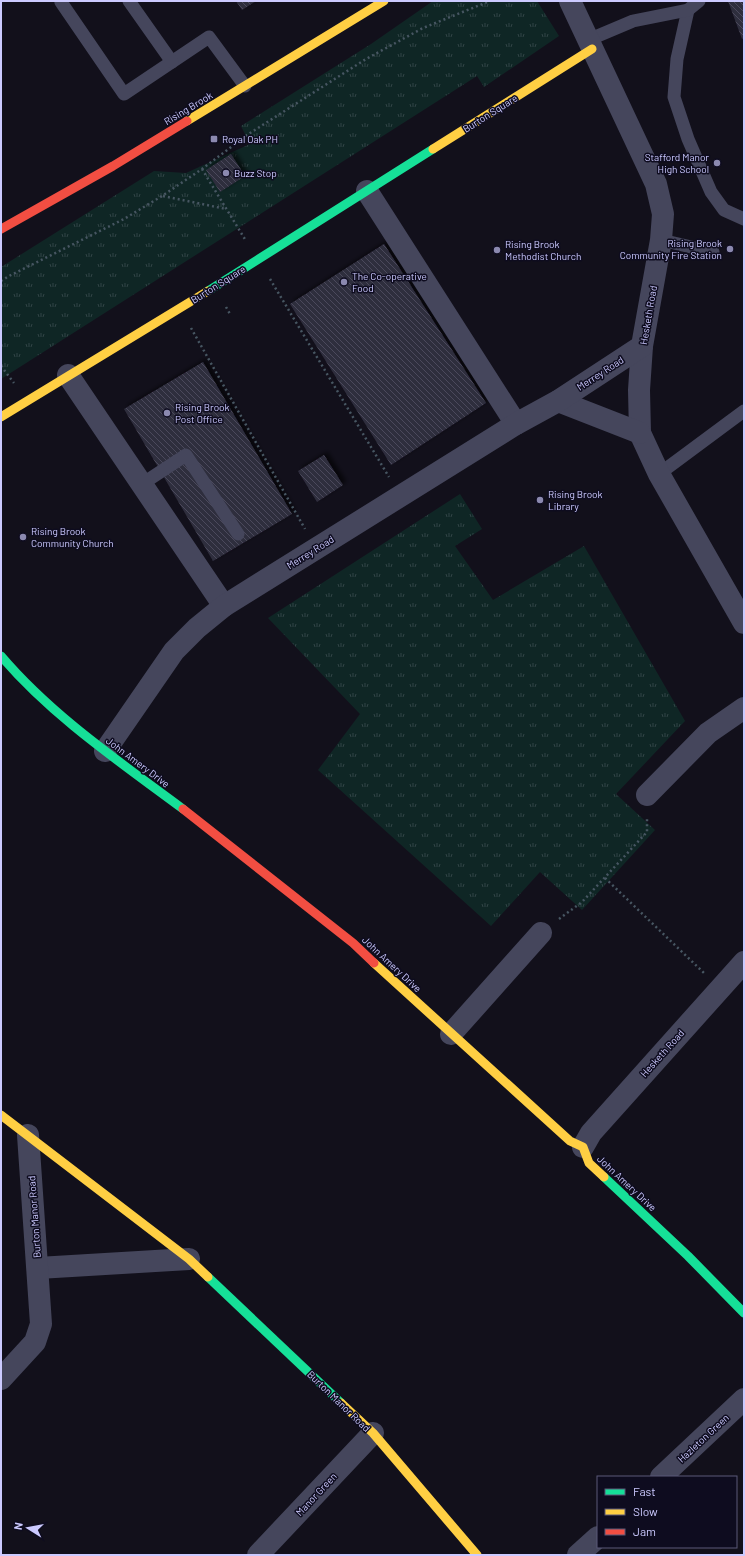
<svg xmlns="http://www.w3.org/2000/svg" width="745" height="1556" viewBox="0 0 745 1556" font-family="Barlow,sans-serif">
<defs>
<pattern id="park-tufts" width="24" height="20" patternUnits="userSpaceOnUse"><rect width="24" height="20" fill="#0f2625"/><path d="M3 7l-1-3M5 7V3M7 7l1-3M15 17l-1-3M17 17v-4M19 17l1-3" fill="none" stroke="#314446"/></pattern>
<pattern id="building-back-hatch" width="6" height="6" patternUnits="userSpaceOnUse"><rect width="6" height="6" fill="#2f2d3e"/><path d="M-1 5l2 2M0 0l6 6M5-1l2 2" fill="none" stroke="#4c4a5b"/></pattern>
<filter id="shadow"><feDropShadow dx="3.5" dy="-3.5" stdDeviation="2" flood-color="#0009"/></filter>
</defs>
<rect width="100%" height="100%" fill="#12101b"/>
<g fill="url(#park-tufts)">
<polygon points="433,1 537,1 559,36 484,87 477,76 1,379 1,267 154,171 186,173 250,144 241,126 371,44"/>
<polygon points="460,494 482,529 455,546 493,600 584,546 685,721 616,794 655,830 582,910 540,872 491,926 318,770 360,714 268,618"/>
</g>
<g fill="url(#building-back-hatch)" filter="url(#shadow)">
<polygon points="236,1 256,1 242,10"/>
<polygon points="728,1 744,1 744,38 742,39"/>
<polygon points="231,154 245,176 220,192 206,170"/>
<polygon points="384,244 486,403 391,465 290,304"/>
<polygon points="203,362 292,514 213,561 124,409"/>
<polygon points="324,455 343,485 317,502 298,471"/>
</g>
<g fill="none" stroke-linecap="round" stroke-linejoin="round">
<g stroke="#475662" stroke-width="2.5" stroke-dasharray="2 3" stroke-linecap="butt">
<polyline points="202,169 246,241"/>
<polyline points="163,196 226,209"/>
<polyline points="270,279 389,477"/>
<polyline points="1,281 9,276 124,219 162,196 202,169 247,135 366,59 423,28 490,1"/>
<polyline points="226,307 230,314"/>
<polyline points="191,328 305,529"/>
<polyline points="1,366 14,383"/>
<polyline points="605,878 704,973"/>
<polyline points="559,919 582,902 647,832 647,817"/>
</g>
<g stroke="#45465c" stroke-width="13">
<polyline points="62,1 61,2 124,94 209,37 245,86"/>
<polyline points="129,1 172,62"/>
<polyline points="688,10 677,59 674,97 688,139 711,192 724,210 744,219"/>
<polyline points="588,40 633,21 688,10 699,1"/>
<polyline points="661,240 713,252"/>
<polyline points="659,474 744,411"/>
<polyline points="142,484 186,455 238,534"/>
</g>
<g stroke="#45465c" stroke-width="22">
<polyline points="570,1 656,184 663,214 661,240 642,346 639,390 640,433 659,474 744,623"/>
<polyline points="367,191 516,424"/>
<polyline points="68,375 224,606"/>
<polyline points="558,401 640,433"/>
<polyline points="105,751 174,651 197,628 224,606 516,424 558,401 642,346"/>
<polyline points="647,795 708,733 744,708"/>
<polyline points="451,1034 541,933"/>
<polyline points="583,1147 591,1133 744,962"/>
<polyline points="38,1268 189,1259"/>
<polyline points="1,1379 35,1342 41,1324 28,1135"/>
<polyline points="661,1477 744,1399"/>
<polyline points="258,1555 373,1433"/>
<polyline points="578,1555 598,1537"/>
</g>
<g stroke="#16e098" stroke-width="9">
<polyline points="208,291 433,149"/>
<path d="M 1,656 C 52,716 120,762 183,809"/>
<polyline points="604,1177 688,1256 744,1313"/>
<polyline points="208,1277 341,1403"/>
</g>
<g stroke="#ffcf43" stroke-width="9">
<polyline points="187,121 384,1"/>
<polyline points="433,149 592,49"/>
<polyline points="1,417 208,291"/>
<polyline points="374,963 570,1141 583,1147 589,1163 604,1177"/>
<polyline points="1,1115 189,1259 208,1277"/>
<polyline points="341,1403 373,1433 477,1555"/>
</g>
<g stroke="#f24e42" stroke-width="9">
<polyline points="1,229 113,166 187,121"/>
<polyline points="183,809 353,943 374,963"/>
</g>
</g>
<g fill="#8b89af" stroke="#0e0c1f" stroke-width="1.5">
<rect x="210" y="135" width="8" height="8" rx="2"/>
<circle cx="717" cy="163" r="4"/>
<circle cx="226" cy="173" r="4"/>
<circle cx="730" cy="249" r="4"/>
<circle cx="497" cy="250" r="4"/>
<circle cx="344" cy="282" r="4"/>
<circle cx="167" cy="413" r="4"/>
<circle cx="540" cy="500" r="4"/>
<circle cx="23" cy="537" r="4"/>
</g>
<g text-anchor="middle" stroke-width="3" stroke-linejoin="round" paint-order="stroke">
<g font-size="10" fill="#cccaff" stroke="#0e0c1f">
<text transform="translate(188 108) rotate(-31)" y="4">Rising Brook</text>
<text transform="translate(490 113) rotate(-32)" y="4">Burton Square</text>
<text transform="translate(218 284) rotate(-32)" y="4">Burton Square</text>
<text transform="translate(648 315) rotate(-80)" y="4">Hesketh Road</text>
<text transform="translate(600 373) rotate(-33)" y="4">Merrey Road</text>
<text transform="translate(310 552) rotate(-32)" y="4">Merrey Road</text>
<text transform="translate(138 762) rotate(37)" y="4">John Amery Drive</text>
<text transform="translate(392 964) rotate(43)" y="4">John Amery Drive</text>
<text transform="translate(662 1053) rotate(-48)" y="4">Hesketh Road</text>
<text transform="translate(627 1183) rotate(43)" y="4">John Amery Drive</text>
<text transform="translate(34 1217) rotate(-94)" y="4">Burton Manor Road</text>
<text transform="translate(339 1401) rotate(44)" y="4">Burton Manor Road</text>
<text transform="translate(703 1438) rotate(-43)" y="4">Hazleton Green</text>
<text transform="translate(316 1494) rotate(-47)" y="4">Manor Green</text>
</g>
<g font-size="10" fill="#cccaff" stroke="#0e0c1f" text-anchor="start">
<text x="222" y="143">Royal Oak PH</text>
<text x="709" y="161" text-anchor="end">Stafford Manor<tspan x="709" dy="12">High School</tspan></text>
<text x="234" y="177">Buzz Stop</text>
<text x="722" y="247" text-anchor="end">Rising Brook<tspan x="722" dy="12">Community Fire Station</tspan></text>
<text x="505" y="248">Rising Brook<tspan x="505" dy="12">Methodist Church</tspan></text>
<text x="352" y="280">The Co-operative<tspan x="352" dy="12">Food</tspan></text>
<text x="175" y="411">Rising Brook<tspan x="175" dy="12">Post Office</tspan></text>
<text x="548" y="498">Rising Brook<tspan x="548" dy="12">Library</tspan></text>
<text x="31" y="535">Rising Brook<tspan x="31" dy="12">Community Church</tspan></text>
</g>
</g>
<rect width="745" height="1556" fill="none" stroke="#cccaff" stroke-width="4"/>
<rect x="597" y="1476" width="140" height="72" fill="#0e0c1f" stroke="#5a5879"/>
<rect x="605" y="1489" width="20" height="6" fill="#16e098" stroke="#5a5879"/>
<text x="633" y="1496" font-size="12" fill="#cccaff">Fast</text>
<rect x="605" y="1509" width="20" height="6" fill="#ffcf43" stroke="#5a5879"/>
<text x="633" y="1516" font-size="12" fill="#cccaff">Slow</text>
<rect x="605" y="1529" width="20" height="6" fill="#f24e42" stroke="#5a5879"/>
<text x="633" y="1536" font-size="12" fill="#cccaff">Jam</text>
<g transform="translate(28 1528) rotate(281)" stroke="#0e0c1f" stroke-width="3" paint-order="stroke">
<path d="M0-3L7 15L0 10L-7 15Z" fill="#cccaff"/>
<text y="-6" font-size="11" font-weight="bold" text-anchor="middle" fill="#cccaff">N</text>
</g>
</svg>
